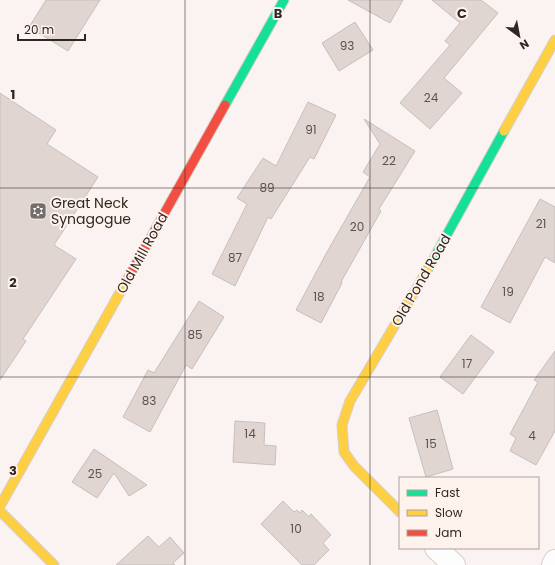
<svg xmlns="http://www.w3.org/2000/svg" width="555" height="565" viewBox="0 0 555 565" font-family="Poppins,sans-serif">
<rect width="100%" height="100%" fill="#faf3f1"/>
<g fill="#e1d5d2" stroke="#c6bfbc">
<polygon points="46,0 100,0 68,51 29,27"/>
<polygon points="348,0 403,0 390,23"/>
<polygon points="432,0 481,0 498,13 444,78 462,93 430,129 400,103 450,45 445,41 460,23"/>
<polygon points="355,22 373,50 339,71 322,43"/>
<polygon points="0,93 56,130 47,144 98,177 54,245 76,259 23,339 26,341 0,380"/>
<polygon points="308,102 336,115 314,159 310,157 271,219 268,217 235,286 212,274 247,204 237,198 263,158 276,166"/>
<polygon points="364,119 415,151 379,209 381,211 341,282 342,283 321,323 296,310 327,252 370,177 363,172 380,144"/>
<polygon points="540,199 555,207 555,263 545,257 510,323 481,307"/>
<polygon points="199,301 224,317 192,369 186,365 150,432 123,417 148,370 154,373"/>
<polygon points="471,335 494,352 463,394 440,377"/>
<polygon points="555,351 555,431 536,465 510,451 516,438 510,434 538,382 534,380"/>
<polygon points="437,410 453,469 426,477 409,418"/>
<polygon points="235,421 265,423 264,445 276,446 275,465 233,462"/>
<polygon points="94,449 119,466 147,485 129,496 114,473 97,498 72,482"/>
<polygon points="283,501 294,512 297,510 300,513 302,510 309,517 311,514 331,535 323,543 329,550 314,565 302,565 261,524"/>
<polygon points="148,536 159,547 170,537 184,553 173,563 175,565 116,565"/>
</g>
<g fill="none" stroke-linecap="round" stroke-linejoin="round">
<g stroke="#d6cfcc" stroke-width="24">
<g id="street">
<polyline points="436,548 454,565"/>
<polyline points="553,565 555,561"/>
</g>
</g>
<g stroke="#d6cfcc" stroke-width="11">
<g id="fast">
<polyline points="225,105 284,0"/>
<polyline points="428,269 504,131"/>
</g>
</g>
<g stroke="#d6cfcc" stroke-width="11">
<g id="slow">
<polyline points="504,131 555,40"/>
<polyline points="0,506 127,280"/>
<polyline points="0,511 54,565"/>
<polyline points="400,512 354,466 344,452 342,425 350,401 428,269"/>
</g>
</g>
<g stroke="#d6cfcc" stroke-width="11">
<polyline id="jam" points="127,280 225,105"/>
</g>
<use href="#street" stroke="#fefdfd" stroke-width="22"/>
<use href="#fast" stroke="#16e098" stroke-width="9"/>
<use href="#slow" stroke="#ffcf43" stroke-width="9"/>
<use href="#jam" stroke="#f24e42" stroke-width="9"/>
</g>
<path fill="none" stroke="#2e2724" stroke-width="1" stroke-opacity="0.55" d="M 185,0 L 185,565M 370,0 L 370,565M 0,188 L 555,188M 0,377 L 555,377"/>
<defs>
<g id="synagogue-square" transform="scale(0.9)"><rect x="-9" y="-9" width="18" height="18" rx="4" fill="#756e6c" stroke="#fef2ed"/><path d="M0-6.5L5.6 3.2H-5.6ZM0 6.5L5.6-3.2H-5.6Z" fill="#fff"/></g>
</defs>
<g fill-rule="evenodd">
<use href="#synagogue-square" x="38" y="211"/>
</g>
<g text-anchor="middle" stroke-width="4" stroke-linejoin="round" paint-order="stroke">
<g font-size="12" fill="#5b5250">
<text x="347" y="50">93</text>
<text x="431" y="102">24</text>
<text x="311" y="134">91</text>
<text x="389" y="165">22</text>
<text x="267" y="192">89</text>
<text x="541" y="228">21</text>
<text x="357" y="231">20</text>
<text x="235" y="262">87</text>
<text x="508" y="296">19</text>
<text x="319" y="301">18</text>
<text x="195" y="339">85</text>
<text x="467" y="368">17</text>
<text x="149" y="405">83</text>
<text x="250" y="438">14</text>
<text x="532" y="440">4</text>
<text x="431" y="448">15</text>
<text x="95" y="478">25</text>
<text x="296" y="533">10</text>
</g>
<g font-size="14" fill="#2e2724" stroke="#fef2ed" text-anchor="start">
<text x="51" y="208">Great Neck<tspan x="51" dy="16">Synagogue</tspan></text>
</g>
<g font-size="14" fill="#2e2724" stroke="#fef2ed">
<text transform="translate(142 253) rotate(-61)" y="5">Old Mill Road</text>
<text transform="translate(421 280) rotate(-60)" y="5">Old Pond Road</text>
</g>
</g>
<g font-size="13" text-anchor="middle" font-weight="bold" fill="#2e2724" stroke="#fef2ed" stroke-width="4" stroke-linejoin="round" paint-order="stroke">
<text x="278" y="18">B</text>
<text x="462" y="18">C</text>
<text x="13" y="99">1</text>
<text x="13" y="287">2</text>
<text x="13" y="475">3</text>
</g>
<rect x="399" y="477" width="140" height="72" fill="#fef2ed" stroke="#aba19d"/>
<rect x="407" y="490" width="20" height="6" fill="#16e098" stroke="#aba19d"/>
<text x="435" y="497" font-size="12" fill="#2e2724">Fast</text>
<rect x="407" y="510" width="20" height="6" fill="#ffcf43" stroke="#aba19d"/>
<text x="435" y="517" font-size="12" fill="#2e2724">Slow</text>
<rect x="407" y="530" width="20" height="6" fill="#f24e42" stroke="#aba19d"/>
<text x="435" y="537" font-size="12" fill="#2e2724">Jam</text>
<g transform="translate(519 36) rotate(148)" stroke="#fef2ed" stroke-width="3" paint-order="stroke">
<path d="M0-3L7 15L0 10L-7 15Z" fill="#2e2724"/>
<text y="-6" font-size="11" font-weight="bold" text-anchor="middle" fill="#2e2724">N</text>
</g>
<path d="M18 34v6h67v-6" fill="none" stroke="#2e2724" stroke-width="2"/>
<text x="24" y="34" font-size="12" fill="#2e2724" stroke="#fef2ed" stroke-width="3" paint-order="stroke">20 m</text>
</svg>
